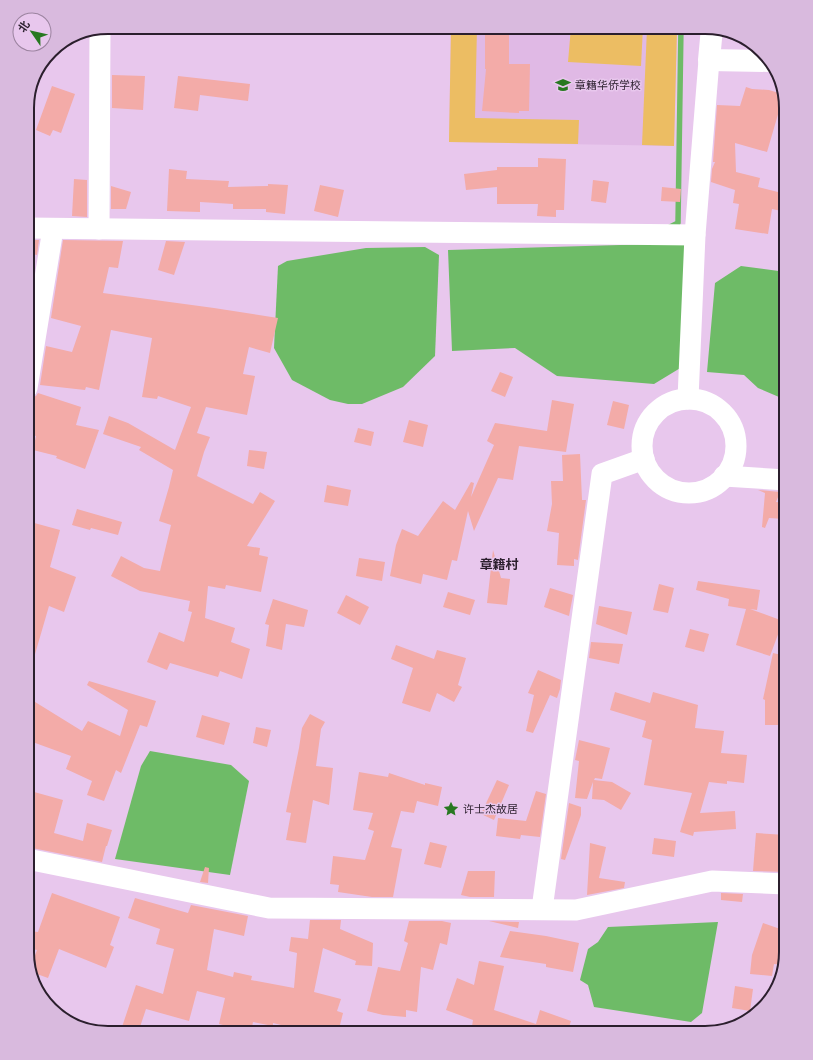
<svg xmlns="http://www.w3.org/2000/svg" width="813" height="1060" viewBox="0 0 813 1060" font-family="Ubuntu,'Noto Sans SC',sans-serif">
<rect width="100%" height="100%" fill="#e8c7ed"/>
<polygon fill="#e0b9e5" points="451,27 677,27 674,146 449,142"/>
<g fill="#ecbd63">
<polygon points="451,27 477,27 475,118 579,120 578,144 449,142"/>
<polygon points="571,27 643,27 641,66 568,62"/>
<polygon points="647,28 677,29 674,146 642,145"/>
</g>
<g fill="#6ebb67">
<polygon points="689,243 682,367 654,384 557,376 515,348 452,351 448,250"/>
<polygon points="425,247 439,255 435,356 403,387 362,404 348,404 330,400 292,380 274,348 278,266 287,261 366,248"/>
<polygon points="741,266 786,272 786,400 758,388 744,375 707,372 715,283"/>
<polygon points="150,751 231,765 249,781 230,875 115,859 141,766"/>
<polygon points="718,922 702,1013 691,1022 594,1007 588,985 580,980 588,949 598,942 608,927"/>
</g>
<g fill="none" stroke-linecap="round" stroke-linejoin="round">
<polyline stroke="#6ebb67" stroke-width="5.5" points="670,227 678,223 681,27"/>
</g>
<g fill="#f3aba8">
<polygon points="485,27 509,27 509,64 530,64 529,111 519,111 519,113 482,111 486,69 485,69"/>
<polygon points="112,75 145,76 143,110 112,108"/>
<polygon points="178,76 250,84 248,101 200,95 198,111 174,108"/>
<polygon points="52,86 75,94 61,133 53,130 50,136 36,130"/>
<polygon points="746,87 752,89 769,90 782,94 786,108 786,113 779,111 767,152 735,143 736,172 760,178 758,187 786,194 786,212 772,209 768,234 735,229 739,204 733,203 735,190 711,182 712,169 715,162 713,162 717,105 740,106"/>
<polygon points="538,158 566,159 564,210 556,210 556,217 537,216 538,204 497,204 497,187 466,190 464,174 497,170 497,167 538,167"/>
<polygon points="169,169 187,171 186,179 229,181 228,187 268,186 268,184 288,185 285,214 266,212 266,209 233,209 233,204 200,202 200,212 167,211"/>
<polygon points="74,179 87,180 87,217 72,216"/>
<polygon points="593,180 609,182 606,203 591,201"/>
<polygon points="320,185 344,190 338,217 314,211"/>
<polygon points="111,186 131,192 126,209 111,209"/>
<polygon points="662,187 681,189 680,202 661,201"/>
<polygon points="27,240 39,240 37,255 27,253"/>
<polygon points="63,240 123,241 118,268 109,267 103,293 214,308 278,318 270,353 249,347 243,374 255,376 247,415 206,407 197,433 210,437 204,452 197,476 253,504 260,492 275,501 247,546 260,548 259,555 268,557 261,592 226,585 225,589 208,586 205,618 235,628 231,642 250,649 242,679 220,671 218,677 170,663 167,670 147,662 159,632 184,642 192,612 188,611 190,601 140,591 111,576 121,556 144,568 160,571 171,525 159,521 169,487 173,470 139,450 141,447 103,434 109,416 128,423 175,450 191,407 158,396 157,399 142,397 152,338 111,330 99,390 86,387 85,390 40,385 46,346 72,352 81,326 51,318"/>
<polygon points="166,241 185,242 174,275 158,270"/>
<polygon points="500,372 513,377 505,397 491,391"/>
<polygon points="38,393 81,407 76,425 99,430 85,469 56,458 57,456 33,450 36,436 27,433 27,407 29,399 36,396"/>
<polygon points="552,400 574,404 566,452 519,446 513,480 498,478 474,531 468,511 457,561 452,560 447,580 423,574 421,584 390,576 396,545 402,529 418,536 443,501 455,510 471,482 474,483 471,497 494,445 487,441 495,423 547,431"/>
<polygon points="613,401 629,405 624,429 607,425"/>
<polygon points="409,420 428,425 423,447 403,442"/>
<polygon points="358,428 374,432 371,446 354,442"/>
<polygon points="249,450 267,452 264,469 247,466"/>
<polygon points="580,454 582,500 586,500 578,560 574,559 574,566 557,565 559,533 547,531 552,504 551,481 563,481 562,455"/>
<polygon points="327,485 351,490 348,506 324,502"/>
<polygon points="758,490 780,492 776,502 786,503 784,519 769,518 765,528 762,527 765,493"/>
<polygon points="77,509 122,522 118,535 91,528 90,530 72,525"/>
<polygon points="27,521 60,530 50,567 76,577 64,612 49,606 31,668 27,667"/>
<polygon points="493,550 501,578 510,579 507,605 487,603"/>
<polygon points="359,558 385,562 382,581 356,576"/>
<polygon points="698,581 760,590 757,610 750,609 783,621 770,656 736,645 746,609 728,606 729,599 696,590"/>
<polygon points="659,584 674,588 668,613 653,610"/>
<polygon points="550,588 573,595 569,616 544,607"/>
<polygon points="448,592 475,600 470,615 443,607"/>
<polygon points="346,595 369,607 360,625 337,613"/>
<polygon points="273,599 308,610 304,627 286,624 282,650 266,646 269,625 265,624"/>
<polygon points="599,606 632,612 627,635 596,624"/>
<polygon points="690,629 709,634 704,652 685,647"/>
<polygon points="591,642 623,644 619,664 589,658"/>
<polygon points="396,645 434,659 437,650 466,658 458,685 462,687 454,702 437,693 430,712 402,703 413,668 391,659"/>
<polygon points="773,653 786,656 786,725 765,725 765,700 763,699"/>
<polygon points="538,670 561,680 560,689 557,698 550,695 533,733 526,731 534,695 528,693"/>
<polygon points="89,681 156,701 147,727 140,725 121,773 116,770 104,801 87,795 92,781 66,769 71,756 27,740 27,697 82,731 88,721 120,736 128,710 87,685"/>
<polygon points="615,692 650,703 653,692 698,705 695,728 724,731 721,753 747,755 744,783 727,781 727,784 709,782 700,813 735,811 736,829 694,832 693,836 680,832 692,793 644,785 652,740 642,737 646,721 610,710"/>
<polygon points="310,714 325,722 321,729 316,766 333,768 329,805 313,800 306,843 286,840 291,813 286,812 299,748 302,728"/>
<polygon points="202,715 230,723 224,745 196,737"/>
<polygon points="256,727 271,730 267,747 253,743"/>
<polygon points="579,740 610,748 602,779 595,778 594,780 612,782 631,793 621,810 604,800 592,799 593,782 587,799 575,798 579,761 575,760"/>
<polygon points="359,772 388,777 389,773 425,785 425,783 442,787 438,806 417,801 414,813 401,811 391,847 402,849 393,897 372,897 338,892 339,885 330,884 333,856 365,860 374,831 368,829 373,813 353,810"/>
<polygon points="497,780 509,785 494,820 481,814"/>
<polygon points="27,790 63,800 54,833 83,841 87,823 112,830 107,846 106,846 102,862 27,847"/>
<polygon points="536,791 546,794 540,837 521,835 520,839 496,836 498,818 526,821"/>
<polygon points="569,803 581,807 581,815 565,860 561,859"/>
<polygon points="756,833 786,835 786,872 753,871"/>
<polygon points="654,838 676,841 674,857 652,854"/>
<polygon points="430,842 447,846 441,868 424,864"/>
<polygon points="590,843 606,847 599,878 625,882 624,888 587,895"/>
<polygon points="205,867 209,868 208,883 200,882"/>
<polygon points="468,871 495,871 494,897 470,897 461,895"/>
<polygon points="52,893 120,917 110,945 114,947 106,968 59,949 48,978 34,973 31,966 37,950 27,948 29,931 38,932"/>
<polygon points="721,893 743,894 742,902 721,900"/>
<polygon points="135,898 188,913 191,905 248,916 244,936 214,929 207,970 233,977 234,972 252,976 251,980 294,988 297,953 289,951 291,937 308,939 310,920 341,920 340,929 373,943 372,966 355,965 356,961 323,948 314,992 341,999 337,1011 343,1013 338,1033 313,1033 273,1023 273,1026 253,1022 251,1032 219,1024 225,998 197,991 189,1021 146,1009 138,1033 120,1033 136,985 163,994 174,949 156,944 160,929 128,918"/>
<polygon points="409,921 442,921 451,923 447,945 440,943 433,970 421,967 417,1012 406,1010 406,1017 383,1015 367,1011 378,967 400,971 408,943 404,941"/>
<polygon points="489,921 519,922 518,928"/>
<polygon points="763,923 786,931 786,952 782,965 774,964 772,976 750,974 752,955"/>
<polygon points="510,931 546,936 579,943 573,972 546,967 546,964 500,957"/>
<polygon points="479,961 504,966 494,1010 536,1024 540,1010 571,1021 567,1033 501,1033 472,1026 473,1020 446,1010 457,978 474,985"/>
<polygon points="735,986 753,989 750,1011 732,1008"/>
</g>
<g fill="none" stroke-linecap="round" stroke-linejoin="round">
<g stroke="#fff" stroke-width="21">
<polyline points="27,228 695,235"/>
<polyline points="99,229 100,29"/>
<polyline points="27,388 53,229"/>
<polyline points="688,399 695,235 709,60"/>
<circle cx="689" cy="446" r="47"/>
<polyline points="724,476 786,480"/>
<polyline points="27,859 269,908 576,910 712,881 786,884"/>
<polyline points="542,909 602,474 644,459"/>
</g>
<polyline stroke="#fff" stroke-width="22" points="712,28 709,60 770,61"/>
</g>
<defs>
<g id="school-bare" transform="scale(1.2)"><path d="M0-5L7-2L0 1L-7-2ZM-4 1L0 2.5L4 1V4Q0 6-4 4Z" fill="#287821" stroke="#e8c7ed" stroke-width="2.5" paint-order="stroke"/></g>
<g id="sight-bare" transform="scale(1.2)"><path d="M0-6L1.8-2.2L6-1.7L2.9 1.2L3.7 5.4L0 3.3L-3.7 5.4L-2.9 1.2L-6-1.7L-1.8-2.2Z" fill="#287821" stroke="#e8c7ed" stroke-width="2.5" paint-order="stroke"/></g>
</defs>
<g fill-rule="evenodd">
<use href="#school-bare" x="563" y="85"/>
<use href="#sight-bare" x="451" y="809"/>
</g>
<g text-anchor="middle" stroke-width="3" stroke-linejoin="round" paint-order="stroke">
<g font-size="11" fill="#2b1f2d" stroke="#e8c7ed" text-anchor="start">
<text x="575" y="89">章籍华侨学校</text>
<text x="463" y="813">许士杰故居</text>
</g>
<g font-size="13" font-weight="bold" fill="#2b1f2d" stroke="#e8c7ed">
<text x="499" y="569">章籍村</text>
</g>
</g>
<path d="M0 0H813V1060H0ZM108 34H705A74 74 0 0 1 779 108V952A74 74 0 0 1 705 1026H108A74 74 0 0 1 34 952V108A74 74 0 0 1 108 34Z" fill="#d9bade" fill-rule="evenodd"/>
<path fill="none" stroke="#2b1f2d" stroke-width="2" d="M108 34H705A74 74 0 0 1 779 108V952A74 74 0 0 1 705 1026H108A74 74 0 0 1 34 952V108A74 74 0 0 1 108 34Z"/>
<g transform="translate(32 32) rotate(304)"><circle r="19" fill="#e8c7ed" stroke="#9c84a0"/>
<path d="M0-3L7 15L0 10L-7 15Z" fill="#287821"/>
<text y="-6" font-size="11" font-weight="bold" text-anchor="middle" fill="#2b1f2d">北</text>
</g>
</svg>
